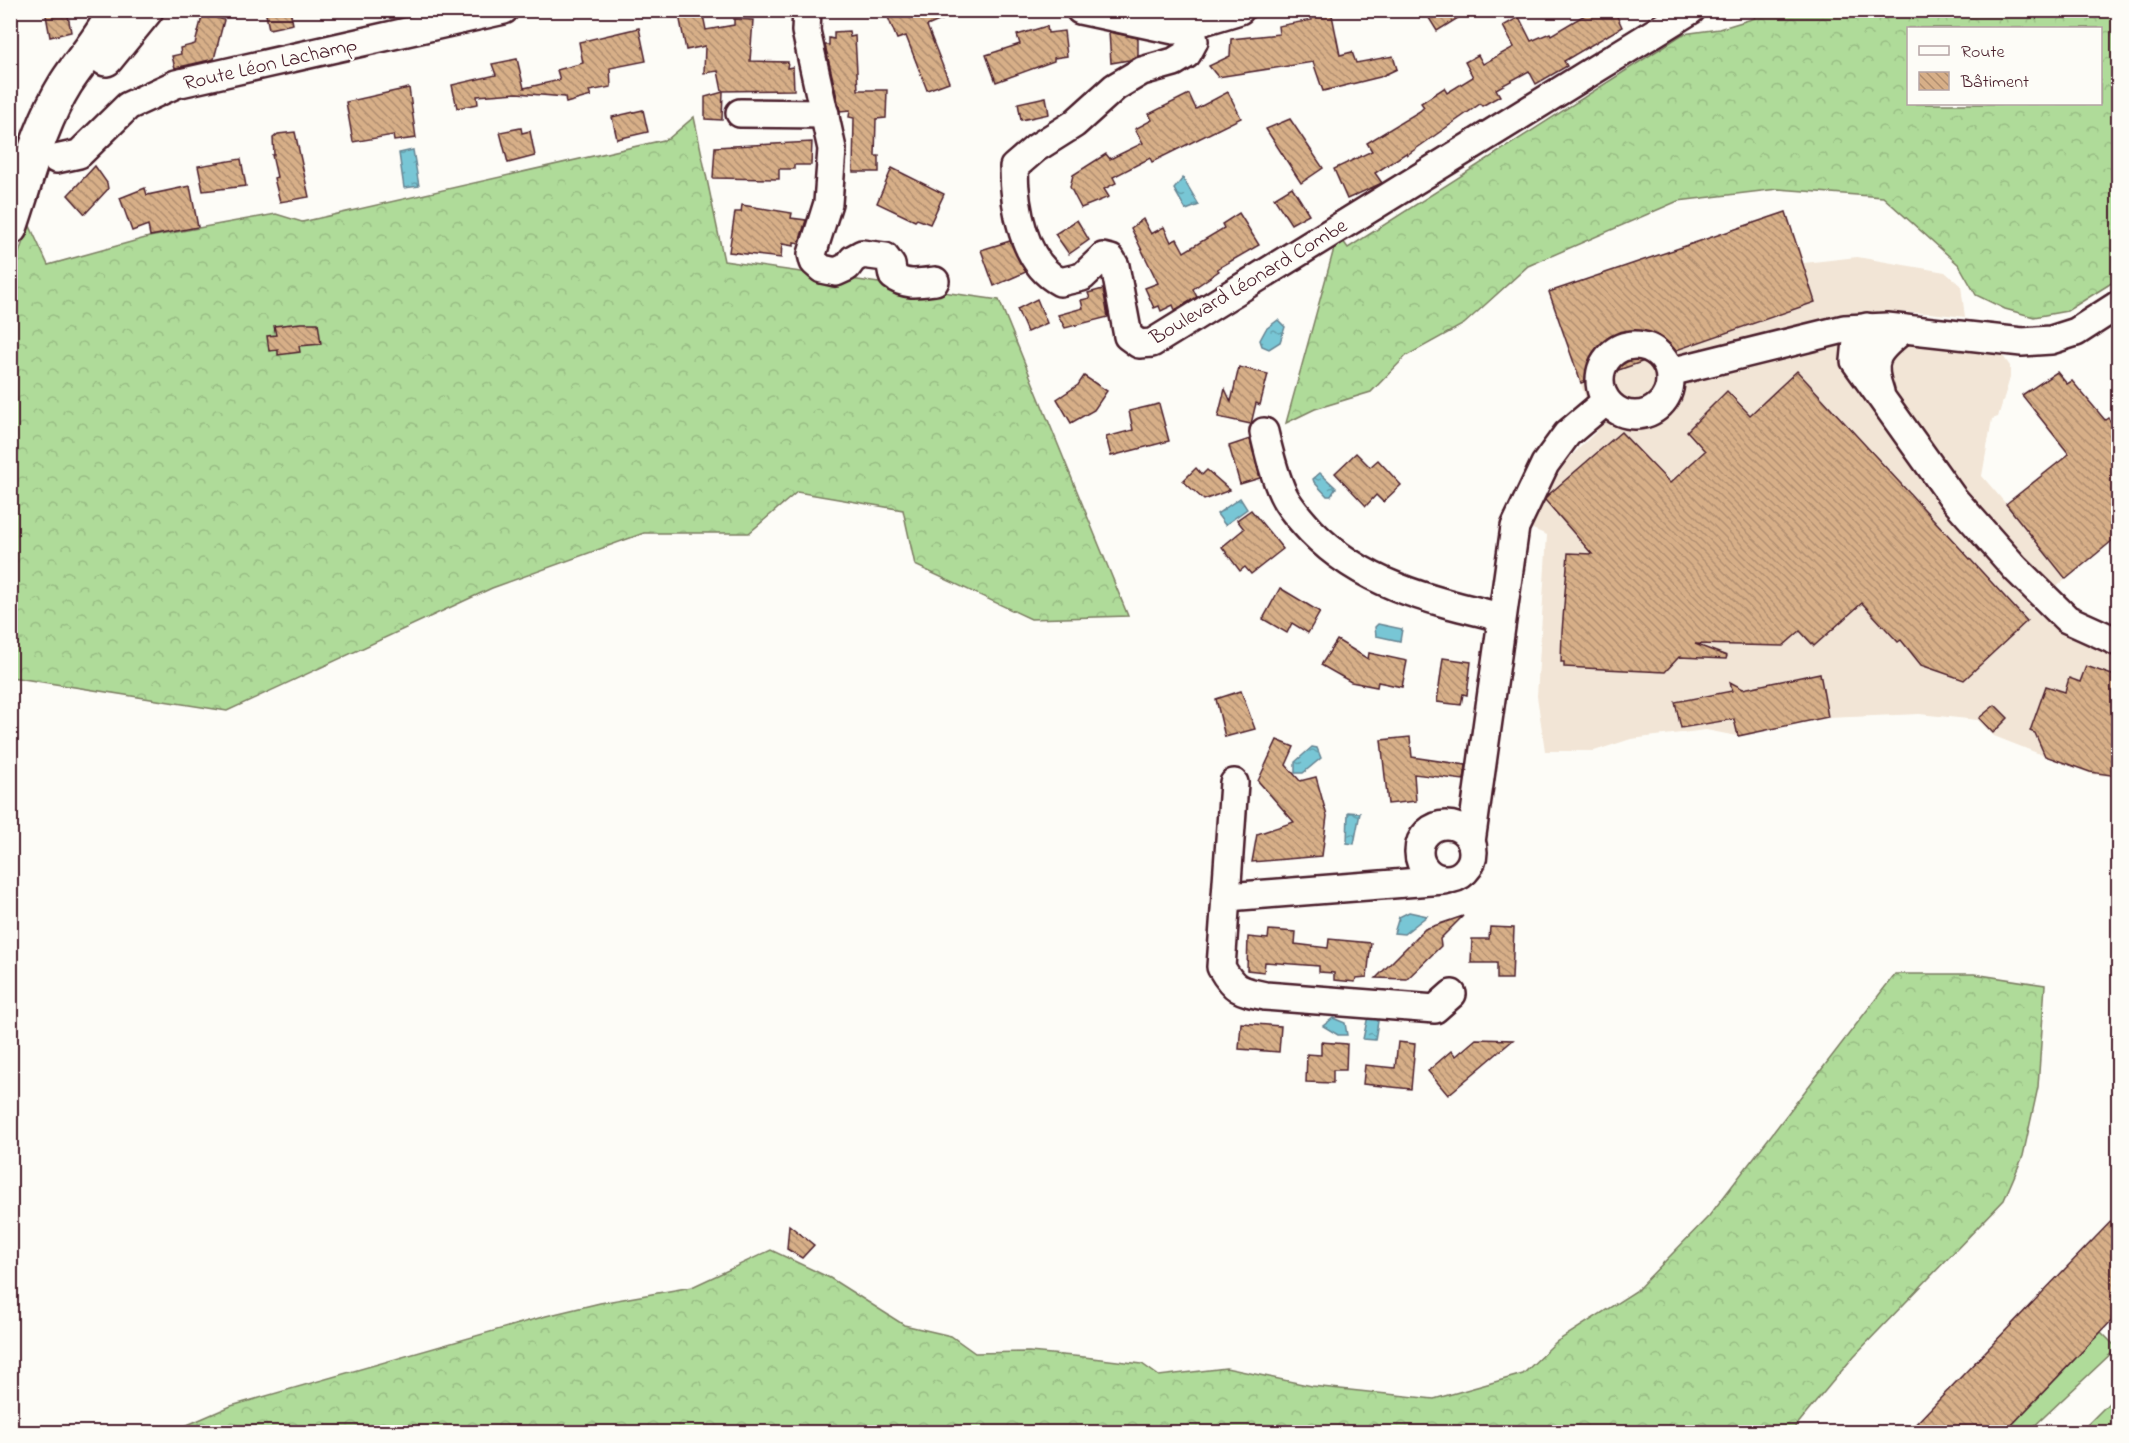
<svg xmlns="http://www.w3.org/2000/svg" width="2129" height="1443" viewBox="0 0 2129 1443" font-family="'Indie Flower',sans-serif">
<defs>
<pattern id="forest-crowns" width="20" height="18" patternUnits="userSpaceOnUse" patternTransform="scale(1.5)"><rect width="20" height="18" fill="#afdb99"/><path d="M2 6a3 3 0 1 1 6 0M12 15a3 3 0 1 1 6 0" fill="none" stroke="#98bc84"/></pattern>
<pattern id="water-ripples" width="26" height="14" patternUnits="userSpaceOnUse" patternTransform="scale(1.5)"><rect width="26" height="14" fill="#78c6d5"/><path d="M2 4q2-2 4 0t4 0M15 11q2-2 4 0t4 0" fill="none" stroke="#64a0ad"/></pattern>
<pattern id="building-back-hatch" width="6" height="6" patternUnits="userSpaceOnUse" patternTransform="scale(1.5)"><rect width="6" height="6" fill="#d7af88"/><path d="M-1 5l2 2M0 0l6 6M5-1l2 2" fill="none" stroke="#b08e6f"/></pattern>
</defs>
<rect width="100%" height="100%" fill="#fdfcf7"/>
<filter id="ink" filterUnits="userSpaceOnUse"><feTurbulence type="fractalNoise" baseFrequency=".0167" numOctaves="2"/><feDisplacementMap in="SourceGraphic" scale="12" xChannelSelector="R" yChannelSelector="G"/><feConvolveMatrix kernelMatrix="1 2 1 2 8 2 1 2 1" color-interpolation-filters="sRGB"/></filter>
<g filter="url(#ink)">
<polygon fill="#f2e5d6" points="1786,211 1804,263 1857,257 1945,272 1961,286 1965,317 1930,313 1870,312 1876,361 1888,361 1900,348 1908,344 1999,352 2003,356 2010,366 2010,378 1998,417 1992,419 1982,476 2006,504 2069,454 2108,418 2118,432 2118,471 2115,474 2118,479 2118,536 2031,608 2057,629 2075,639 2118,655 2118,777 2091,774 1994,736 1978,720 1919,714 1828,718 1737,736 1706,730 1631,739 1594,751 1545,751 1537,696 1547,535 1528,527 1566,461 1597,431 1549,292"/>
<g fill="#afdb99" stroke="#7c7d62" stroke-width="1.5">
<polygon points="2101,1332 2117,1348 2028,1432 2005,1432"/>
<polygon points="2118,1394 2118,1432 2080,1432"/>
</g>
<g fill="url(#forest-crowns)" stroke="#7c7d62" stroke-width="1.5" fill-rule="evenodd">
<path d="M 1751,11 L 2118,11 L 2118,279 L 2067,311 L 2034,317 L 2005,309 L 1976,295 L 1959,265 L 1883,197 L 1778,189 L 1678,201 L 1528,266 L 1464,324 L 1406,356 L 1371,392 L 1315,409 L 1286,423 L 1338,234 L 1348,248 L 1683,34 L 1719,29 L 1755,18 ZM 1908,28 L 2100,28 L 2100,104 L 1908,104 Z"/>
<polygon points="694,117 724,261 999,300 1128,616 1031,619 915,565 903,510 797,492 749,533 644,533 492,588 227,711 11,677 10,278 29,224 48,265 149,237 276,214 302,222 668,139"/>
<polygon points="1895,974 1974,974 2045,985 2038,1087 2023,1156 2004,1200 1854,1356 1791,1432 171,1432 231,1406 546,1316 600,1303 692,1287 771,1250 830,1278 904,1325 951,1336 975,1353 1029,1352 1084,1357 1142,1364 1159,1376 1226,1368 1312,1386 1434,1399 1523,1374 1556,1342 1636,1291 1709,1216"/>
</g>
<g fill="url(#water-ripples)" stroke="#668391" stroke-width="1.5">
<polygon points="413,150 419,186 404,188 399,153"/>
<polygon points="1183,178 1199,205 1186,210 1174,189"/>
<polygon points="1278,320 1285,327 1280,342 1269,349 1262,346 1260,340 1266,329"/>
<polygon points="1320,473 1336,488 1331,496 1327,496 1314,482 1313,479"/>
<polygon points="1240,498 1247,509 1225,525 1217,514"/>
<polygon points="1378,624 1402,629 1400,641 1376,636 1375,627"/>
<polygon points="1312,747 1317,748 1321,758 1303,773 1295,773 1295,762"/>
<polygon points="1348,812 1360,813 1354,844 1347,843"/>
<polygon points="1409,912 1427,916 1404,934 1394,933 1399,917"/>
<polygon points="1379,1015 1375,1040 1363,1039 1368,1016"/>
<polygon points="1333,1018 1345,1023 1347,1035 1338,1035 1323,1026"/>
</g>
<g fill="url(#building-back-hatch)" stroke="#4a1f2b" stroke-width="1.5">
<polygon points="45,10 67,10 71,32 50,37"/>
<polygon points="265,10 290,10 293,24 269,29"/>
<polygon points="678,10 702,10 706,30 734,25 734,19 753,20 750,61 788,62 787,68 793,67 794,90 722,91 718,71 704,73 705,46 686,50"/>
<polygon points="885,10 965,10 927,26 949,82 927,90 906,36 897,39"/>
<polygon points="1310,10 1331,10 1340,55 1352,52 1356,63 1393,56 1397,69 1380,77 1323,91 1313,62 1218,77 1209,66 1230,56 1231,39 1279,34 1278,26 1312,20"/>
<polygon points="1424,10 1471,10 1437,31"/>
<polygon points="1593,10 1614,10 1622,27 1564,61 1567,66 1536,84 1529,71 1496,89 1500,96 1482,106 1480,104 1407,155 1406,153 1375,173 1382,183 1347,199 1334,169 1372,151 1367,143 1420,111 1424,107 1421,103 1444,88 1447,93 1473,77 1465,62 1478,55 1483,64 1514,47 1503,26 1519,17 1531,41 1550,33 1551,35"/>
<polygon points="203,13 224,20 214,59 175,68 172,56 181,54 180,48 195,44"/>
<polygon points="1047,26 1048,33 1064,31 1067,56 1054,58 1054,61 996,82 986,55 1020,44 1017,35"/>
<polygon points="639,28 646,61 610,68 611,87 589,91 591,96 566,103 565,97 517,93 477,96 478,104 457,108 452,85 496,75 492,64 517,59 524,88 560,80 557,70 583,63 579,42"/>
<polygon points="849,31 850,37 855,36 858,90 887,90 886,118 876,119 875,156 879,156 879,172 853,172 854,118 849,117 850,110 840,111 825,45 829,45 829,38 834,39 834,32"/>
<polygon points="1109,32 1138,38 1138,56 1129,60 1111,63"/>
<polygon points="409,88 416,138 394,141 393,135 353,142 346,102"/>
<polygon points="723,92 722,120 705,119 705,97"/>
<polygon points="1228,92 1241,118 1152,162 1150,158 1113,177 1116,183 1104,189 1109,197 1081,208 1070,187 1073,175 1106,154 1110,159 1143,143 1135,129 1152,120 1149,114 1189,94 1196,109"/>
<polygon points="1046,97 1049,114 1021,120 1018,103"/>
<polygon points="643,110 648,132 617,139 612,117"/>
<polygon points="1290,119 1323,168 1301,183 1266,129"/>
<polygon points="521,128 522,133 530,131 535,156 508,163 500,132"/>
<polygon points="295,132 309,197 280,202 274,178 277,177 272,155 274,155 273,138 278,134"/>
<polygon points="812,142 811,165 794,165 794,169 779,169 779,179 713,178 715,147"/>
<polygon points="241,159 246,186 203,191 198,166"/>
<polygon points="95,166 107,183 108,189 85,214 68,195"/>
<polygon points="892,168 944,194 930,224 917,219 915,221 877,203"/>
<polygon points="190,186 198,227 150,236 148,225 132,231 120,198 145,188 147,195"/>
<polygon points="1292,187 1309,214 1291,224 1274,198"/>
<polygon points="742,205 792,213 791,218 806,220 799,243 794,242 794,246 782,244 781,258 729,252 735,212 741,212"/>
<polygon points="1786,212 1815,302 1581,383 1549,292"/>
<polygon points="1239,213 1259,245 1217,269 1219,271 1193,289 1197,297 1175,310 1173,305 1161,311 1159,306 1154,308 1145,288 1158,283 1131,228 1143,219 1151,234 1164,227 1171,242 1177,239 1184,252 1224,228 1222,224"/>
<polygon points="1077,220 1089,240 1069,254 1055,234"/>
<polygon points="1010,241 1026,272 994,286 981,250"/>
<polygon points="1103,289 1108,317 1065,328 1058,315 1083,308 1081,300 1090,298 1088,293"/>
<polygon points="1037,299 1047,323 1027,332 1017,309"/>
<polygon points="301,323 318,323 321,344 299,346 300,352 278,355 278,350 269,351 267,336 276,335 274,326"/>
<polygon points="1239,367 1268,374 1260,405 1256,403 1251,424 1218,417 1225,389 1231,402"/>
<polygon points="1797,371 2027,621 1964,680 1921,665 1901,640 1898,642 1862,603 1814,646 1800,631 1783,646 1695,644 1727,656 1726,659 1679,657 1665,672 1564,667 1564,662 1561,662 1562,632 1568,553 1592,554 1545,500 1547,496 1621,432 1670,483 1705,451 1687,431 1727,391 1750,415"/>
<polygon points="2057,372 2067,384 2072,381 2105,420 2108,418 2111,422 2118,416 2118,536 2066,579 2006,504 2069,454 2022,395"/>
<polygon points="1084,376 1107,391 1094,410 1071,423 1057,399 1078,385"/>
<polygon points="1159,404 1169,441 1111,456 1106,437 1133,430 1129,411"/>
<polygon points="1250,439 1260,478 1240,484 1229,446"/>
<polygon points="1356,453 1370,467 1378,460 1401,485 1383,502 1376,495 1366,506 1335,473"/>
<polygon points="1196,468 1202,475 1207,470 1230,490 1204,500 1183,481"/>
<polygon points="1251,510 1283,549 1251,574 1245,567 1240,571 1222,547 1244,529 1237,520"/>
<polygon points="1280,588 1320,612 1308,633 1292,623 1287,633 1263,619"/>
<polygon points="1337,640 1368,659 1369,653 1407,661 1402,687 1378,682 1377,687 1351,682 1321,665"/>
<polygon points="1443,658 1471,662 1467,695 1463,694 1461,705 1437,702"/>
<polygon points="2086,666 2118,677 2118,776 2090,772 2045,756 2035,733 2030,731 2046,686 2065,692 2069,678 2080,682"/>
<polygon points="1820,673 1828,717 1738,736 1734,719 1681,728 1675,702 1732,691 1730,682 1743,689"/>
<polygon points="1241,691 1255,729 1225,737 1216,699"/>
<polygon points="1995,705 2008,718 1993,733 1979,718"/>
<polygon points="1410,737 1412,757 1466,765 1464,780 1414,774 1416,801 1388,804 1381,740"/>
<polygon points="1277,740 1294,747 1286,765 1300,781 1316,777 1327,816 1322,856 1252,862 1257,834 1294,822 1258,781"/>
<polygon points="1463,916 1440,939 1441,946 1407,979 1376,978 1425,929"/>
<polygon points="1490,927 1514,928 1512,979 1497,979 1497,963 1471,963 1472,939 1489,939"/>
<polygon points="1269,930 1296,932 1295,944 1328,948 1329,939 1371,943 1367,977 1356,978 1355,982 1334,980 1334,973 1319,972 1319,966 1265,962 1264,972 1247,970 1248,937 1268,939"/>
<polygon points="1241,1023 1281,1026 1279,1052 1239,1049"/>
<polygon points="1476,1039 1513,1040 1448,1095 1428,1071 1451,1051 1456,1056"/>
<polygon points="1321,1042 1347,1044 1346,1070 1333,1070 1333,1083 1306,1082 1307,1054 1321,1055"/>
<polygon points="1398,1042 1415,1044 1411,1089 1363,1084 1365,1065 1395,1068"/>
<polygon points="2118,1214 2118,1314 2005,1432 1908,1432"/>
<polygon points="789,1225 814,1245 802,1258 787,1249"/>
</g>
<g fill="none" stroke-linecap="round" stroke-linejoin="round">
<g stroke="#4a1f2b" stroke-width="32">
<g id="minor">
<path d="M 807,10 L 806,31 L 832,149 L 828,203 L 812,254 L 814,262 L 822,269 L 836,272 L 847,267 L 853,259 L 862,254 L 885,257 L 891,265 L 893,276 C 905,286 920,283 935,281"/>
<polyline points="1080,10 1174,30 1240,10"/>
<path d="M 1191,27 L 1194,41 L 1187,54 L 1174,62 L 1142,71 L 1115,87 L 1074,124 L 1036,148 L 1014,167 C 1014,206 1023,263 1060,282 L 1082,277 L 1103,257 L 1111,259 L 1115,266 L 1128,336 L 1139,344 L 1152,343 L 1691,10"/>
<polyline points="740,113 825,114"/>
<polyline points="56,159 79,154 128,106 176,84 504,10"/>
<polyline points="1867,327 1857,341 1855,361 1953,498 2016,569 2067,619 2118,642"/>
<circle cx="1635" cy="380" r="35"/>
<polyline points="1670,372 1844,329 1887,327 2022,342 2051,340 2076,332 2118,305"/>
<path d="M 1880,392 C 1868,358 1878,350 1904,329"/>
<path d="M 1264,432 C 1269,453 1274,475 1283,494 C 1289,507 1301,520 1311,531 C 1363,585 1430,600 1501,617"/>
<path d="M 1234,783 L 1221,967 C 1234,990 1240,991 1265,996 L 1435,1009 L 1452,994"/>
<circle cx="1446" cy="852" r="27"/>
<polyline points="1471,842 1515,527 1545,464 1567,434 1606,401"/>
<polyline points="1227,897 1444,880"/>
</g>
</g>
<g stroke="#4a1f2b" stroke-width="38">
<g id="major">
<polyline points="106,59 146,10"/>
<path d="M 10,228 C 27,179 39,126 66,83 C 82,58 103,37 115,10"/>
</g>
</g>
<use href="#minor" stroke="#fdfcf7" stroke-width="27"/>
<use href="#major" stroke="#fdfcf7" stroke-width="33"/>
</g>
</g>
<g text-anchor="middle" stroke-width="4.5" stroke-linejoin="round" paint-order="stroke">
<g font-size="21" fill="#4a1f2b" stroke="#fdfcf7">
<text transform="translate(270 63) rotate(-13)" y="7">Route Léon Lachamp</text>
<text transform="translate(1248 281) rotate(-31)" y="7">Boulevard Léonard Combe</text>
</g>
</g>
<rect width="2129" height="1443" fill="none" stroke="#fdfcf7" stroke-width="36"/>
<rect x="18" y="18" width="2093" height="1407" fill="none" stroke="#4a1f2b" stroke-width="2" filter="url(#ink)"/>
<rect x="1907" y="27" width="195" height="78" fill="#fdfcf7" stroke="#b5a4a5" stroke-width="1.5"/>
<rect x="1919" y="46" width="30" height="9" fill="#fdfcf7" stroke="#b5a4a5" stroke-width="1.5"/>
<text x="1961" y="57" font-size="18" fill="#4a1f2b">Route</text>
<rect x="1919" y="72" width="30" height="18" fill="url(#building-back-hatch)" stroke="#b5a4a5" stroke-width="1.5"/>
<text x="1961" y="87" font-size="18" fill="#4a1f2b">Bâtiment</text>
</svg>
